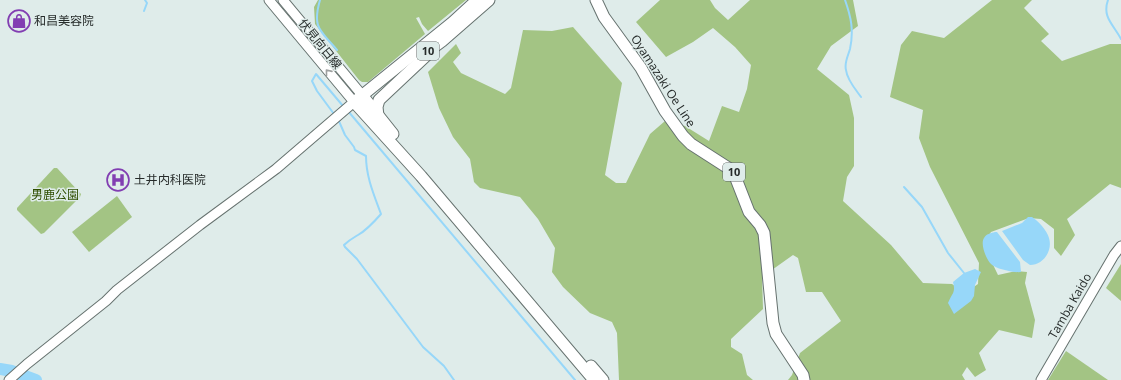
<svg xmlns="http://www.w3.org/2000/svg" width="1121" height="380" viewBox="0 0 1121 380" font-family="'Open Sans','Noto Sans JP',sans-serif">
<rect width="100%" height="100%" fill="#dfecea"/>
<g fill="#a3c484">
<polygon points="318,0 466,0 428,31 422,24 419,17 416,18 425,34 368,82 362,82 359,80 315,24 314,7"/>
<polygon points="660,0 710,0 715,8 728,20 750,0 853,0 858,26 831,46 817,69 849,95 854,118 854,166 847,177 843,201 891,245 923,283 952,284 965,293 978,284 979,263 930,167 919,138 923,110 890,97 901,45 912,31 944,38 992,0 1032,0 1024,8 1049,34 1041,41 1062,61 1110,44 1121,44 1121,188 1110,184 1067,219 1075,235 1061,256 1054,248 1054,229 1041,219 1029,218 991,232 983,244 998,275 1016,271 1027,272 1025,283 1035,320 1032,338 999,330 979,353 986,370 975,377 967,367 962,375 965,380 788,380 792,375 800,353 841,321 822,292 806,292 798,258 793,255 762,277 763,309 731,339 731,347 742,354 747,375 753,380 619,380 617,333 612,322 590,313 563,287 552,272 555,248 538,219 520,197 480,188 474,182 470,159 453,137 439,108 428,72 456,44 461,53 453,62 461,73 505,94 511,88 523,30 552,31 573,27 622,83 605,175 616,183 626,183 650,134 665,121 685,126 709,141 722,106 739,112 747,89 751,65 735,47 713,28 693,42 666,57 636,22"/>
<polygon points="54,168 57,168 81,194 80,197 44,233 41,234 17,210 17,208"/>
<polygon points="117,196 132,217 89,252 72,232"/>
<polygon points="1121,264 1121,301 1106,288"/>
<polygon points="1066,351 1108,380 1048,380"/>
</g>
<g fill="#97d7f9">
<path d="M 1028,217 L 1032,217 C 1038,221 1047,230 1049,238 C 1053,251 1043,265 1030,265 L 1023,260 L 1002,231 L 1022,223 Z"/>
<path d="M 995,232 L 997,232 L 1020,262 L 1021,272 C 1015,273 995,269 991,264 C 986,259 980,244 984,238 C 986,234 991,233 995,232 Z"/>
<path d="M 975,269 L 981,272 L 975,285 L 974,296 L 971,301 L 954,314 L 948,303 C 952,293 956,293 953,282 L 964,273 Z"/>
</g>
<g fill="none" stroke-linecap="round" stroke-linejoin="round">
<g stroke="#97d7f9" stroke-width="2">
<path d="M 320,0 C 312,28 320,30 337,50"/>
<path d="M 845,0 C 851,17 854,30 850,49 C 848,56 844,63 846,70 C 847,80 856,90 861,97"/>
<path d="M 1108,0 C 1102,17 1113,24 1121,39"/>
<polyline points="144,11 147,3 145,0"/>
<polyline points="348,111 575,380"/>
<polyline points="334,114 317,91 312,81 316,74 343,106"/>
<path d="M 338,119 L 345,135 L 354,147 L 355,150 L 366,156 C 366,177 374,195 381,214 C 374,222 367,230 358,235 C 353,238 349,240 344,245 L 345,247 L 357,259 L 423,347 L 444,366 L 454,380"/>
<polyline points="904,187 922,207 948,253 964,273"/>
</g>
<polyline stroke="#97d7f9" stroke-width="12" points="0,369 12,371 36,380"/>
<g stroke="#66726f" stroke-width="11">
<g id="minor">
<polyline points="283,0 362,95"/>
<polyline points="9,380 27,364 106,301 117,290 200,225 276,169 354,102 269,0"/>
<polyline points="1041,380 1114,255 1121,246"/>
</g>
</g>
<g stroke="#66726f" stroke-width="13">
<g id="major">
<polyline points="477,0 453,22 354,102 421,176 594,380"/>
<polyline points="596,0 604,17 641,68 665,111 683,136 691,144 733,171 749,212 760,225 764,233 773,323 776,334 803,375 804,380"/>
<polyline points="422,56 442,41 489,0"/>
<polyline points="362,95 393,134"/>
<polyline points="378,116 377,107 379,100 429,53"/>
<polyline points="591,366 603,380"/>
</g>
</g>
<use href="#minor" stroke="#fff" stroke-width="9"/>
<use href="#major" stroke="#fff" stroke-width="11"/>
</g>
<defs><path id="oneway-chevron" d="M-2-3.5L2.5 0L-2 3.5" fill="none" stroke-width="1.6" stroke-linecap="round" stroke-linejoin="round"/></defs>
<use stroke="#9da09f" href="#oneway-chevron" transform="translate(328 72) rotate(-129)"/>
<defs>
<g id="shop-ring" transform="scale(1.15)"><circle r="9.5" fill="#dfecea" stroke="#823eb2" stroke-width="1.5"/><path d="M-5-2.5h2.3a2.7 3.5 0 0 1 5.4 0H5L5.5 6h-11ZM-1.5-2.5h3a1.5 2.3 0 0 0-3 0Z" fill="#823eb2"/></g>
<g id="hospital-ring" transform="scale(1.15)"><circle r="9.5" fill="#dfecea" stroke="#823eb2" stroke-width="1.5"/><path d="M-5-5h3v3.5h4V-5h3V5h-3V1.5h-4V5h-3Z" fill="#823eb2"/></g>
</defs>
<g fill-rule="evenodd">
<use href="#shop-ring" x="19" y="21"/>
<use href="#hospital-ring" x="118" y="180"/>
</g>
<g text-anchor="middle" stroke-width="3" stroke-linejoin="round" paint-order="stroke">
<g fill="#dfecea" stroke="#5e6564" stroke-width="1">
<rect x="417" y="42" width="22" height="18" rx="3"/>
<rect x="723" y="163" width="22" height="18" rx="3"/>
</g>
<g font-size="11" font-weight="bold" fill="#262b2a">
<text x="428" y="55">10</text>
<text x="734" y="176">10</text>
</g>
<g font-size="12" fill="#262b2a" stroke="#dfecea" text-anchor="start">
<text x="34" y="25">和昌美容院</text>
<text x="134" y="184">土井内科医院</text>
</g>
<g font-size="12" fill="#262b2a" stroke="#dfecea">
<text transform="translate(320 44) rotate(51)" y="4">伏見向日線</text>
<text transform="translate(663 81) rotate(57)" y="4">Oyamazaki Oe Line</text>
<text transform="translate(1070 306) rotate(-60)" y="4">Tamba Kaido</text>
</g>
<g font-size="12" fill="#314f02" stroke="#dfecea">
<text x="55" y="199">男鹿公園</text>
</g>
</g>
</svg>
